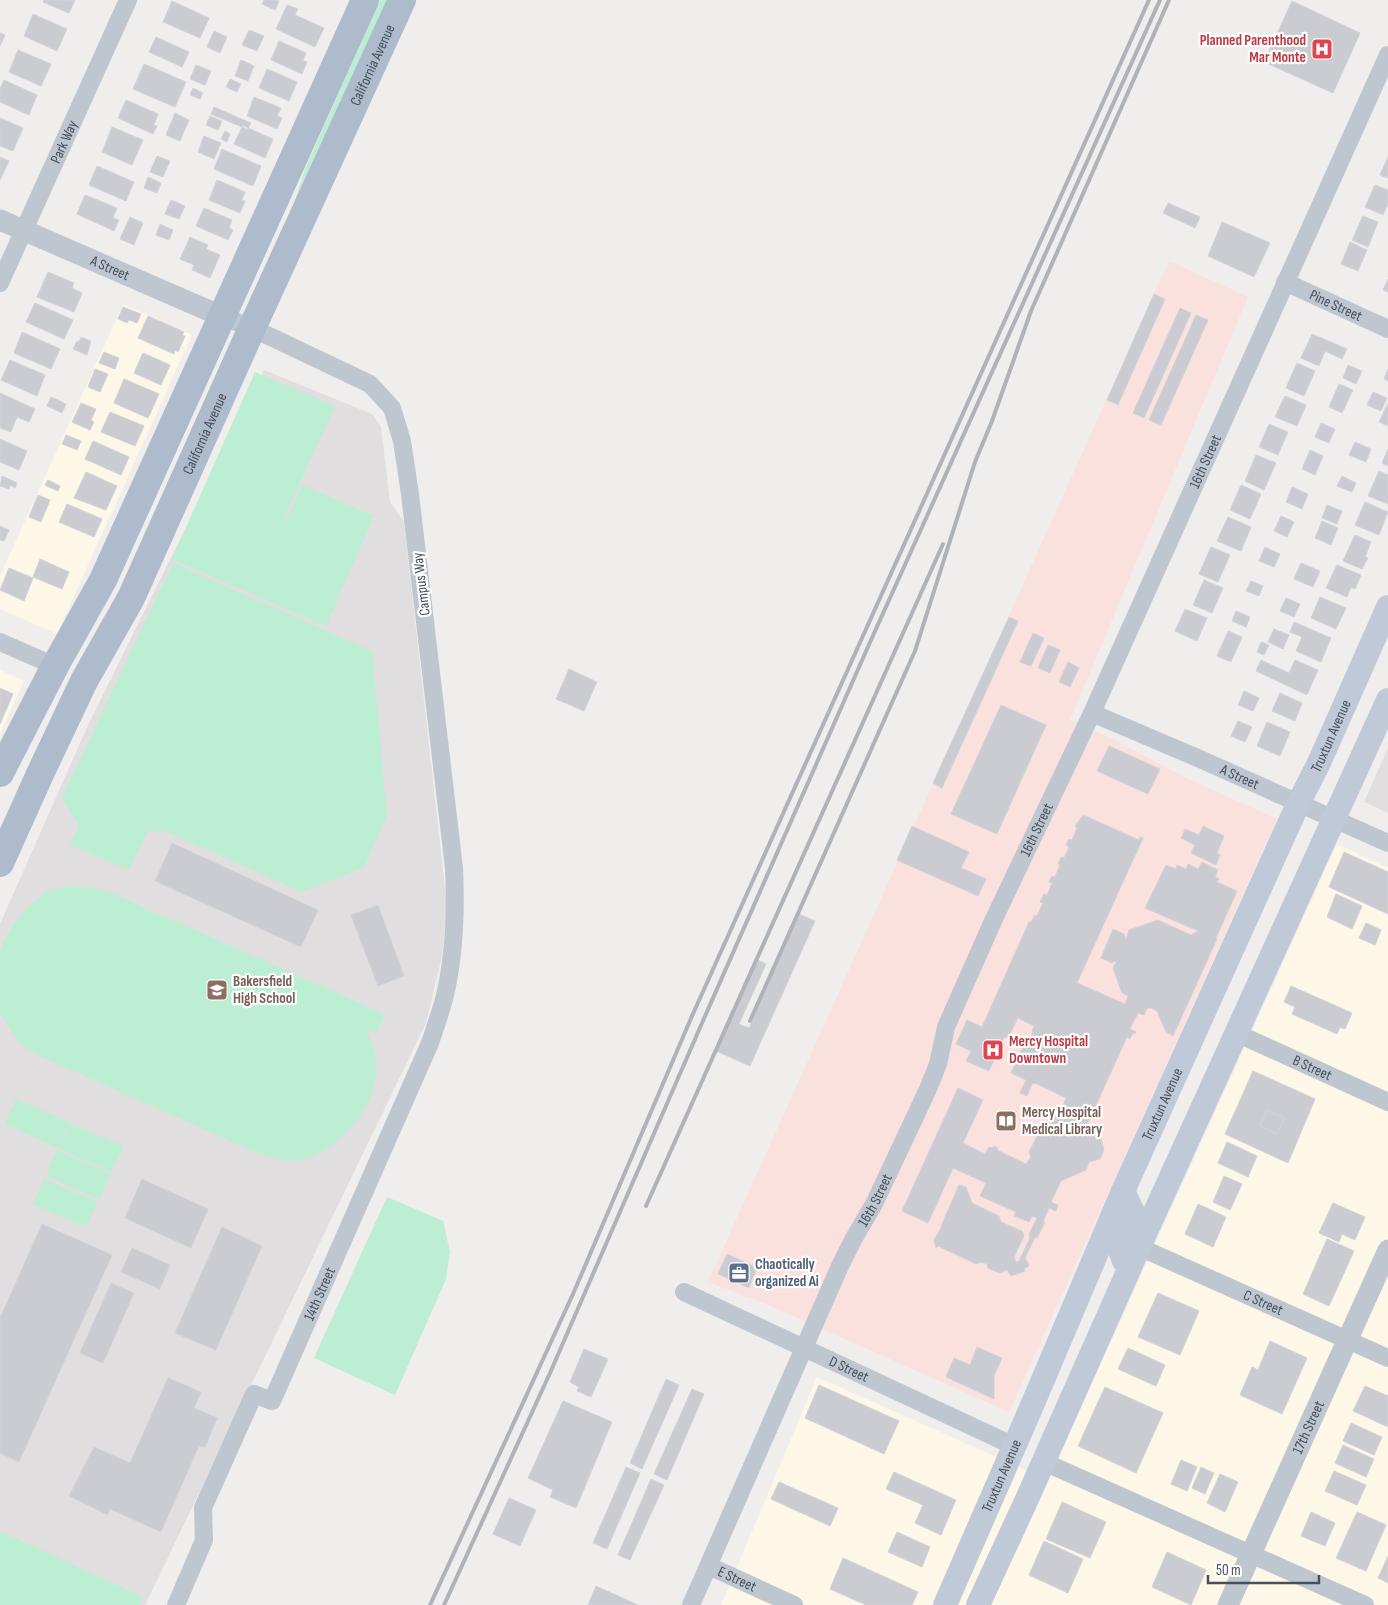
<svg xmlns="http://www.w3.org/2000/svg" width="1388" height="1605" viewBox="0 0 1388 1605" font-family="'Sofia Sans Condensed',sans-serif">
<rect width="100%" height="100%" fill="#f0eded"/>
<g fill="#fcf7e6">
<polygon points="123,304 192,335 57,634 0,609 0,576"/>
<polygon points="0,670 24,681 0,735"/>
<polygon points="1337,844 1388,868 1388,1605 721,1605 817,1377 1048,1480"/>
</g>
<g fill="#e1dedf">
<polygon points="264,370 372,414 381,427 390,502 404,522 447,906 442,956 426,1023 145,1605 0,1605 0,924 88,725"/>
<polygon points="1388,748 1388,813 1364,802"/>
</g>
<polygon fill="#fae1dd" points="1169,261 1248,297 1070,720 1115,740 1186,778 1277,819 1009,1412 766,1304 708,1282"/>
<g fill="#bbeed2">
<polygon points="380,0 390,0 292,210 305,169"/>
<polygon points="255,372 335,406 284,518 285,520 286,521 302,485 374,516 326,626 172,559"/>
<polygon points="173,563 372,651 387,816 364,867 302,892 163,830 148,831 129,870 70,845 79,826 62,798"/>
<path d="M 68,886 L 93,887 L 111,893 L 384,1014 L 377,1032 L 366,1029 C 370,1040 376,1052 376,1065 C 377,1096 360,1122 337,1141 C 328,1148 315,1157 304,1159 C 287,1163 270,1157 255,1152 L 40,1056 L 21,1044 L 0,1013 L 0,952 L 4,941 L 17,919 L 36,900 L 47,892 Z"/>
<polygon points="16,1099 69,1122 58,1148 5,1124"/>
<polygon points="70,1123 123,1146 112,1172 59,1149"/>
<polygon points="57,1150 110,1174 99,1199 46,1176"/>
<polygon points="44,1179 97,1202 86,1227 33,1204"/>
<polygon points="387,1197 443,1221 450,1252 446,1279 395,1395 314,1358"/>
<polygon points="0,1531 143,1597 139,1605 0,1605"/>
</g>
<g fill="#caccd2" stroke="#d1d3d9" fill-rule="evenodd">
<polygon points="44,0 75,0 69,13 43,2"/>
<polygon points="264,0 277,0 279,1 275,10 262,4"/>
<polygon points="172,1 209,18 200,38 163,22"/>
<polygon points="1292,1 1360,33 1333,93 1264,62"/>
<polygon points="287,5 298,9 295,15 324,28 315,47 276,29"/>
<polygon points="33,14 67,29 57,51 24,36"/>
<polygon points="249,30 264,36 257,51 242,45"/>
<polygon points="214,31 227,37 220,53 207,47"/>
<polygon points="0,33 5,35 0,46"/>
<polygon points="156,37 189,52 182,67 149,52"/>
<polygon points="279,41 306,53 303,61 307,62 302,74 271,60"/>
<polygon points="18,50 51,64 41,86 9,72"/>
<polygon points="241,60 254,66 248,81 235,76"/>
<polygon points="144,64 186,82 175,107 133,89"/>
<polygon points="196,65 211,71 205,85 190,79"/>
<polygon points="267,69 297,82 289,101 259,88"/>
<polygon points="230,79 241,84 237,92 226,87"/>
<polygon points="4,80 37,95 29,115 0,102 0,89"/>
<polygon points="193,88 203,93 200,99 190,95"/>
<polygon points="254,97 281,108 277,116 282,118 277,129 247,116"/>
<polygon points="126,100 158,114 154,125 157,126 153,134 118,118"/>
<polygon points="214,107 251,123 248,128 242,125 242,127 211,114"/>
<polygon points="175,113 189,120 180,141 166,135"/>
<polygon points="210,116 222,121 218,130 206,125"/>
<polygon points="0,118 23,128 13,151 0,146"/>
<polygon points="112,127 143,140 132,165 102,152"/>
<polygon points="242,127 248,130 248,128 273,139 265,158 234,144"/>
<polygon points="225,131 230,134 227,142 221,139"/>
<polygon points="204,136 221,143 214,159 198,152"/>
<polygon points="222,149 261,166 253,186 214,169"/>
<polygon points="157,156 170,161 163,177 150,172"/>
<polygon points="0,157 9,161 0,180"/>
<polygon points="1388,157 1388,178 1380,175"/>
<polygon points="97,166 134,182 126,201 89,185"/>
<polygon points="148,177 161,183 157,193 144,188"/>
<polygon points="217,180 245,192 242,200 245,201 240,213 209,200"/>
<polygon points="1375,185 1388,190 1388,204 1383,215 1365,207"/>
<polygon points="85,195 117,208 113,218 119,220 114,231 77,214"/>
<polygon points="171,200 185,206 179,219 165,214"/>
<polygon points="1168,203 1200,217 1195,228 1163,213"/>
<polygon points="204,208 232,220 229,228 233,230 228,240 196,226"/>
<polygon points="1363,216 1378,222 1368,247 1352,240"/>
<polygon points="130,217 143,223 134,245 120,239"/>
<polygon points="1222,222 1270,243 1254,277 1208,256"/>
<polygon points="160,224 173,230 169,240 156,235"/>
<polygon points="190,237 208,245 206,249 220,255 210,278 192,270 194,265 180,259"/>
<polygon points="1350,242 1367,250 1358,271 1341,264"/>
<polygon points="48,272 74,283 72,288 82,293 74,312 37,297"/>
<polygon points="1388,279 1388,292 1383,290"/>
<polygon points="1154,294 1165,299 1118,405 1107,400"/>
<polygon points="35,303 73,320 64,339 26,322"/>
<polygon points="123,307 141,314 137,323 129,320 127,323 118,319"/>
<polygon points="1180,308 1191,313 1144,418 1133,413"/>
<polygon points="1196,315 1208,320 1161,425 1149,420"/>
<polygon points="148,316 184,332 182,335 185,336 178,352 175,350 174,354 138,338"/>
<polygon points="22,332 60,349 51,369 14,353"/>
<polygon points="1312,334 1347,349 1342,359 1325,351 1319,366 1301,358"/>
<polygon points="81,337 91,341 87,355 73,349 77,341 79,342"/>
<polygon points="104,352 119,358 115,369 99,363"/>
<polygon points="143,353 170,365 161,385 134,373"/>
<polygon points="10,360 45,375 37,396 1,380"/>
<polygon points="1297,363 1315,371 1304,396 1286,388"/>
<polygon points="1348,365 1362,371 1356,384 1343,378"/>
<polygon points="95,369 108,374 100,392 88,387"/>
<polygon points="1388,369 1388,381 1384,379"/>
<polygon points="124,379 159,394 148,418 114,403"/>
<polygon points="1339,384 1353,390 1342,413 1329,407"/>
<polygon points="1373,392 1387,398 1381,411 1367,405"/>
<polygon points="0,393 35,409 29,422 17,417 11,432 0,428"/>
<polygon points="1285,396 1306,405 1297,426 1275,417"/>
<polygon points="51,397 66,404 62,413 47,406"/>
<polygon points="81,403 96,409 91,420 94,422 90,430 72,422"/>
<polygon points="1388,403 1388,426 1379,422"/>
<polygon points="110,412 144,426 135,446 101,432"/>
<polygon points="1321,423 1335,429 1329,443 1315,437"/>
<polygon points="1269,424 1288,432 1278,455 1259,447"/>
<polygon points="66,435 81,441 77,450 62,444"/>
<polygon points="0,439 27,451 19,470 0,462"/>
<polygon points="93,441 129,457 121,475 85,459"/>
<polygon points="1355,442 1371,449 1366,462 1349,455"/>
<polygon points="1388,449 1388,466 1382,463"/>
<polygon points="1310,450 1323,456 1315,475 1302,469"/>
<polygon points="1256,455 1276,463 1264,490 1245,481"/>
<polygon points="1379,471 1388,475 1388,504 1368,496"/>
<polygon points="86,472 117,486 106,510 74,498"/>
<polygon points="2,476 17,483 15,488 10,485 9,489 0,486"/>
<polygon points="1342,476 1356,483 1352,492 1337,486"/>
<polygon points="48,480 60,486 58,491 45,485"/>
<polygon points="1241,485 1261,494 1250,519 1230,510"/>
<polygon points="1292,487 1308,494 1302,509 1286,502"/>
<polygon points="38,495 50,500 41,522 29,517"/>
<polygon points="1365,502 1388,512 1379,535 1355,525"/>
<polygon points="67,504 102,519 94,537 59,522"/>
<polygon points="1327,505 1342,511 1337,524 1322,518"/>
<polygon points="1281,516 1294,522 1287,537 1274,531"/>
<polygon points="1228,517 1251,527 1241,551 1217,541"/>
<polygon points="1322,521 1338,528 1331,545 1315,538"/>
<polygon points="0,526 9,530 4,541 0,540"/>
<polygon points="1355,535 1371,542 1365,557 1368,558 1362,569 1343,561"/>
<polygon points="1211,547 1230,555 1218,582 1199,574"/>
<polygon points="1265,547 1280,554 1274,567 1259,561"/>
<polygon points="40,559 69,572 62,589 33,577"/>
<polygon points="1301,563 1320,571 1313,587 1294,579"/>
<polygon points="1337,565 1361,575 1355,589 1351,587 1347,597 1326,588"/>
<polygon points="9,568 33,578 24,601 0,590"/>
<polygon points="1204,580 1223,588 1212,613 1193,605"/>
<polygon points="1251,581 1263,586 1259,596 1246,591"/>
<polygon points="1320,597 1346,608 1336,629 1311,618"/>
<polygon points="1286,598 1300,604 1294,617 1280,611"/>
<polygon points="1185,609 1207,618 1197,641 1175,631"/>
<polygon points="1236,611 1250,617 1246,627 1232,621"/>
<polygon points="1009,617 1018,621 942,788 933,783"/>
<polygon points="1294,622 1331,638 1321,662 1296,651 1302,637 1290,632"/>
<polygon points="1274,629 1289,635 1283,649 1268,642"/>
<polygon points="1228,631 1242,637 1231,662 1217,656"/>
<polygon points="1033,633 1044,638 1031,666 1020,662"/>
<polygon points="1261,642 1269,645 1264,655 1257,652"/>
<polygon points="1048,645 1060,650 1050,673 1038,668"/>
<polygon points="1261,660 1289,673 1295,660 1318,670 1307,695 1256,671"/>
<polygon points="1068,662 1079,668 1070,687 1059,682"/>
<polygon points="569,669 597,682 584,711 556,699"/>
<polygon points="0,688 13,694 0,724"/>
<polygon points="1244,691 1259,698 1253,711 1238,705"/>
<polygon points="1280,693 1302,703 1295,721 1272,711"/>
<polygon points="1001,705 1046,725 997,834 951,814"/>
<polygon points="1238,721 1252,727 1245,742 1231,736"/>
<polygon points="1267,722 1290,732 1280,756 1257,746"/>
<polygon points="1109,746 1160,769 1148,794 1097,771"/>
<polygon points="1083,815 1139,840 1140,837 1143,838 1077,983 1125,1004 1128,996 1122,993 1113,968 1116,962 1114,961 1112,963 1101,958 1113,929 1124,934 1126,939 1129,930 1158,920 1191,935 1198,931 1145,908 1166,865 1176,869 1177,865 1186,869 1188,864 1198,869 1202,862 1218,870 1215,877 1219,879 1217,882 1237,891 1216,938 1217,939 1173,1036 1166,1032 1157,1011 1151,1008 1147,1008 1144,1015 1138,1013 1130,1029 1136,1032 1135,1034 1133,1033 1130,1039 1127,1037 1087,1125 1086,1130 1100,1136 1104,1149 1100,1159 1089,1162 1086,1170 1061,1181 1051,1202 1058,1205 1056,1211 1049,1208 1043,1221 1045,1222 1037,1238 1035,1237 1025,1258 1029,1265 1028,1267 1024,1268 1025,1271 1011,1276 1007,1270 999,1273 988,1268 987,1264 981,1262 976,1264 938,1246 936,1248 934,1240 941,1228 942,1224 959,1185 966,1187 972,1203 999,1216 1001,1222 1022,1231 1024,1236 1014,1257 1016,1262 1019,1261 1030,1238 1029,1234 1037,1218 1032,1216 1029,1222 1014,1216 1016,1212 980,1196 986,1183 953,1168 928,1223 902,1211 958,1088 983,1100 963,1143 985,1154 989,1147 993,1148 994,1146 998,1148 997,1150 1026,1164 1031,1157 1029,1152 1037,1136 1049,1131 1044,1129 1047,1122 1052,1124 1057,1112 1060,1113 1066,1098 1035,1083 1032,1084 1027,1096 1020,1093 1026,1080 1011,1073 1023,1046 1027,1047 1033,1032 1032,1031 1034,1026 1018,1018 1008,1038 1004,1037 989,1071 966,1061 971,1051 956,1044 967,1020 982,1027 1029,922 1031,922 1035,915 1037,916 1043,903 1040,902 1044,894 1047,895 1052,883 1049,882 1052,876 1055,877 1060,865 1058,864 1061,857 1064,858 1069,847 1066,845 1069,839 1072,840 1077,828 1075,826"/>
<polygon points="912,826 969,852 961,868 986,879 978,896 897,860"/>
<polygon points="1203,826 1224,836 1217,853 1220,855 1216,865 1191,853 1195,845 1181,838 1185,829 1199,835"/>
<polygon points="172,843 318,910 301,947 155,881"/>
<polygon points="1344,852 1388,872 1388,914 1329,887"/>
<polygon points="1336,894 1362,906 1352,929 1327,917"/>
<polygon points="378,905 404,976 378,986 351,915"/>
<polygon points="799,914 815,921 750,1066 716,1051 756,959 766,964 739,1024 749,1028"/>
<polygon points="1366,923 1381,930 1375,945 1359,938"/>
<polygon points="1291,986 1352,1013 1345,1029 1340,1027 1337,1034 1292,1014 1295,1007 1284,1002"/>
<path d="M 1253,1071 L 1315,1099 L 1288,1163 L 1225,1134 ZM 1267,1110 L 1284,1118 L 1277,1134 L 1260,1126 Z"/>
<polygon points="1267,1110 1284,1118 1277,1134 1260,1126"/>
<polygon points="1227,1142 1257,1156 1248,1177 1218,1163"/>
<polygon points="1224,1176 1242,1184 1230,1210 1213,1202"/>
<polygon points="142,1179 208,1209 191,1248 125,1218"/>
<polygon points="1333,1203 1365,1217 1355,1240 1342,1234 1339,1242 1319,1233"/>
<polygon points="1198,1204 1226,1217 1213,1247 1185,1234"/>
<polygon points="42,1224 112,1255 19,1462 0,1453 0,1318"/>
<polygon points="222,1227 262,1246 216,1350 175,1333"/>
<polygon points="1327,1239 1354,1251 1329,1306 1303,1294"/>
<polygon points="132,1248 170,1265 160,1289 121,1272"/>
<polygon points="727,1254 757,1268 749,1288 718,1274"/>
<polygon points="111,1283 134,1293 103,1363 80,1353"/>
<polygon points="1158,1293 1199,1311 1180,1355 1138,1337"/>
<polygon points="1270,1341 1307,1358 1282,1414 1240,1395 1252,1367 1258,1370"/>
<polygon points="977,1347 1002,1358 994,1376 994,1399 946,1377 954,1358 970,1365"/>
<polygon points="1128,1348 1165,1365 1156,1386 1118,1369"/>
<polygon points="584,1349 608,1359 591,1397 577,1391 579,1387 570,1382"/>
<polygon points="168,1378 201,1392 194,1408 217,1418 205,1447 199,1446 161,1532 110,1509 108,1515 69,1496 94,1447 130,1463"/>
<polygon points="666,1379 679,1385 642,1469 630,1463"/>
<polygon points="819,1385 899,1421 884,1454 805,1418"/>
<polygon points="1365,1386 1388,1396 1388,1427 1353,1411"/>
<polygon points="1105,1387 1163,1413 1136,1473 1078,1446"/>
<polygon points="692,1389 704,1394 667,1480 654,1474"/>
<polygon points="563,1401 612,1422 576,1508 550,1497 553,1490 528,1478"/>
<polygon points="1351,1423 1382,1437 1374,1455 1343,1441"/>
<polygon points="1343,1445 1374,1459 1366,1477 1335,1463"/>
<polygon points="1181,1460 1197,1467 1187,1491 1171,1484"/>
<polygon points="626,1467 640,1473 607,1549 593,1543"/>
<polygon points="1201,1467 1214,1473 1205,1494 1192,1488"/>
<polygon points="1334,1471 1366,1485 1357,1505 1325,1491"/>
<polygon points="894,1472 956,1500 941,1535 915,1523 923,1505 886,1489"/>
<polygon points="1220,1474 1238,1482 1225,1512 1207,1503"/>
<polygon points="651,1479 664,1485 630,1560 618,1555"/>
<polygon points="779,1482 838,1508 830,1526 771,1499"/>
<polygon points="509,1498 536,1510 520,1546 493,1534"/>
<polygon points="1062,1502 1106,1522 1090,1558 1046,1539"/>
<polygon points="1311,1512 1335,1523 1325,1546 1301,1536"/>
<polygon points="1357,1512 1386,1525 1366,1571 1336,1558"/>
<polygon points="897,1532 930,1547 922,1567 888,1552"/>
<polygon points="1044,1541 1083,1559 1068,1593 1029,1575"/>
<polygon points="1167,1552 1206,1570 1191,1605 1152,1587"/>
<polygon points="1388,1556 1388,1583 1378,1578"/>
<polygon points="843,1558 918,1592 912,1605 866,1605 830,1589"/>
<polygon points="596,1586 638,1605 588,1605"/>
</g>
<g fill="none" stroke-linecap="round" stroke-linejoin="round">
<g stroke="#bec7d0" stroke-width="18">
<path id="s1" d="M 1285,282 L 1388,329"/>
<path id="s2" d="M 0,283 L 128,0"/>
<polyline points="0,642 55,666"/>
<path id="s3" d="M 1092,713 L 1200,759 L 1388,843"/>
<path id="s4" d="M 1236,1033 L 1388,1102"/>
<path id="s5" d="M 1139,1247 L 1388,1358"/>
<path id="s6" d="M 684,1292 L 1014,1446"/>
<polyline points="1044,1462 1365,1605"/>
<path id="s7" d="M 709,1566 L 794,1605"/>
<path id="s8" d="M 176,1605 L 204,1540 L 203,1508 L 254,1394 L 272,1401 L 430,1043 C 435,1028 440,1014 444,999 C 455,956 456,912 454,868 L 410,494 L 402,441 L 392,408 L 370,384 L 252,328 L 221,316"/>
<path id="s9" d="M 691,1605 L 840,1266 L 854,1238 L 874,1204 L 928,1089 L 938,1064 L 946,1027 L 993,921 L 1092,713 L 1388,55"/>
</g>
<g stroke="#bec7d0" stroke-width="21">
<path id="s10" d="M 0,220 L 221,316"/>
<path id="s11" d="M 1228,1605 L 1388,1250"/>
</g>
<g stroke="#c0c9d7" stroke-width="24">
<polyline points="1123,1191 1133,1212 1121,1253 1124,1261"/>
<path id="s12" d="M 945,1605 L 1031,1408 L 1123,1191 L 1298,804 L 1318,765 L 1388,607"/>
<polyline points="978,1605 1027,1499 1139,1247 1388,700"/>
</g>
<g stroke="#adbbcd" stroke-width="28">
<polyline points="0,773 55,666 103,580 365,0"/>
<path id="s13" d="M 0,863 L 40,774 L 84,681 L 131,598 L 252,328 L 402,0"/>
</g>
<g stroke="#afb2b8" stroke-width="4">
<polyline points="750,1021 915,651 975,462 992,421 1031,311 1169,0"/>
<polyline points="646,1206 943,544"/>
<polyline points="430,1605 573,1294 692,1016 1149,0"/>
<polyline points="444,1605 550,1373 702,1023 871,640 1160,0"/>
</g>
</g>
<defs>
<g id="hospital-square" transform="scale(1.125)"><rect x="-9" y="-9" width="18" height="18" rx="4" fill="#e0444e" stroke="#fff"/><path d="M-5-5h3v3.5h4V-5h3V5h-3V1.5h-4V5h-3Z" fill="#fff"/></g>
<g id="school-square" transform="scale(1.125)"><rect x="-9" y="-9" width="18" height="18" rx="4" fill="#8d6e63" stroke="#fff"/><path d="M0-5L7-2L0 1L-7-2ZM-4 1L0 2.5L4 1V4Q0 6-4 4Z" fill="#fff"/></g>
<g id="library-square" transform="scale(1.125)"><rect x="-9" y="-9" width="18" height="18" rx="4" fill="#8d6e63" stroke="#fff"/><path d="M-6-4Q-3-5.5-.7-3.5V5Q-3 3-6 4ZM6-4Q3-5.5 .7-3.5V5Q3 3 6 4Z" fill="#fff"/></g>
<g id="office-square" transform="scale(1.125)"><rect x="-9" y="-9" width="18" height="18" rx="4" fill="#5c6f8a" stroke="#fff"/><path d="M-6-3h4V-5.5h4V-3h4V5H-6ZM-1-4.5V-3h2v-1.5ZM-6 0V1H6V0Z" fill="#fff"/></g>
</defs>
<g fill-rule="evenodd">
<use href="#hospital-square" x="1322" y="49"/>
<use href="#school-square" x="217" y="990"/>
<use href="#hospital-square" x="993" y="1050"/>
<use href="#library-square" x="1006" y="1121"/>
<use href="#office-square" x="739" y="1273"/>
</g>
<g text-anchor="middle" stroke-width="4.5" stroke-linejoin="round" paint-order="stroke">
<g font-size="15" font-weight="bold" fill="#be3a42" stroke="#fff" text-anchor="end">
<text x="1306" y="45">Planned Parenthood<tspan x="1306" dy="17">Mar Monte</tspan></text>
<text x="1009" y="1046" text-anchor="start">Mercy Hospital<tspan x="1009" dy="17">Downtown</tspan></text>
</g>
<g font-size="15" fill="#464f5b" stroke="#fff">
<text dy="5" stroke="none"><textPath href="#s13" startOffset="881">California Avenue</textPath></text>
<text dy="5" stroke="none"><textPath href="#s2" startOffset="155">Park Way</textPath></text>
<text dy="5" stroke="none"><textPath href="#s10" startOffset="120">A Street</textPath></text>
<text dy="5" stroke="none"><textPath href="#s1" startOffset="56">Pine Street</textPath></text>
<text dy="5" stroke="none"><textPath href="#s13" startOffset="476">California Avenue</textPath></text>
<text dy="5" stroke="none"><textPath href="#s9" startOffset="1255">16th Street</textPath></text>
<text transform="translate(421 584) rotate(-97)" y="5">Campus Way</text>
<text dy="5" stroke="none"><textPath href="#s12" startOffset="951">Truxtun Avenue</textPath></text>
<text dy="5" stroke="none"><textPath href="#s3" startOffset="161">A Street</textPath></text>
<text dy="5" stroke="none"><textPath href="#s9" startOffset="850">16th Street</textPath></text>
<text dy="5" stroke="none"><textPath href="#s4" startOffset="84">B Street</textPath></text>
<text dy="5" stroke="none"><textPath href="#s12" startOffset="546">Truxtun Avenue</textPath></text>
<text dy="5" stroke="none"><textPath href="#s9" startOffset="445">16th Street</textPath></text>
<text dy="5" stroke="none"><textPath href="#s8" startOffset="364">14th Street</textPath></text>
<text dy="5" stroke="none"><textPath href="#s5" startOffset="136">C Street</textPath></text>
<text dy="5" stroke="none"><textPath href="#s6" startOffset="182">D Street</textPath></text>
<text dy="5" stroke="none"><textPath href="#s11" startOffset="195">17th Street</textPath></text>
<text dy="5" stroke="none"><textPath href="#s12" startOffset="141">Truxtun Avenue</textPath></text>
<text dy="5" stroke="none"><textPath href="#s7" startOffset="31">E Street</textPath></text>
</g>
<g font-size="15" font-weight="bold" fill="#785e54" stroke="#fff" text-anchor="start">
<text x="233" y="986">Bakersfield<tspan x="233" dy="17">High School</tspan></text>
<text x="1022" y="1117">Mercy Hospital<tspan x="1022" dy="17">Medical Library</tspan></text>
</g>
<g font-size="15" font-weight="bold" fill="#4e5e75" stroke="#fff" text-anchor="start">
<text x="755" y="1269">Chaotically<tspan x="755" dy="17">organized Ai</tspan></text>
</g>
</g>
<path d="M1208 1575v8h111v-8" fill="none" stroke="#464f5b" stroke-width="2.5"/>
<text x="1216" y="1575" font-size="15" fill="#464f5b" stroke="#ffffff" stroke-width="4" paint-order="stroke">50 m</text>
</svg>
